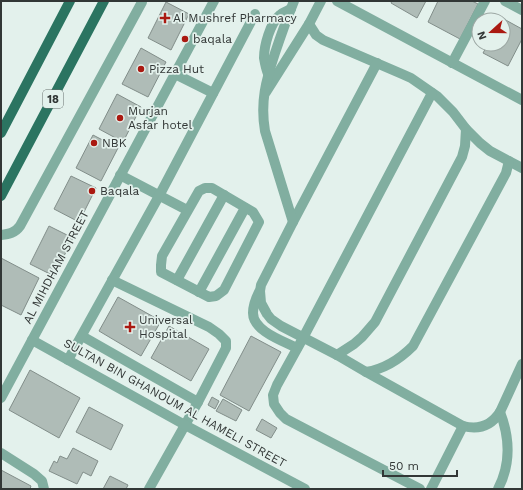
<svg xmlns="http://www.w3.org/2000/svg" width="523" height="490" viewBox="0 0 523 490" font-family="'Work Sans',sans-serif">
<rect width="100%" height="100%" fill="#e3f1ec"/>
<g fill="#afbcb7" stroke="#828e8a">
<polygon points="392,1 426,1 417,18 391,3"/>
<polygon points="438,1 472,1 478,4 460,39 428,22"/>
<polygon points="166,2 189,14 171,50 148,38"/>
<polygon points="502,18 522,29 522,39 508,66 483,53 488,44 503,44 503,20 501,20"/>
<polygon points="141,48 166,62 148,97 122,84"/>
<polygon points="117,94 141,107 123,142 99,129"/>
<polygon points="93,135 118,148 101,181 76,168"/>
<polygon points="71,176 96,188 79,222 54,209"/>
<polygon points="49,226 73,238 54,276 30,264"/>
<polygon points="1,258 39,278 21,315 1,305"/>
<polygon points="118,297 161,321 141,356 99,331"/>
<polygon points="169,326 209,349 191,381 151,358"/>
<polygon points="251,336 281,352 249,411 220,395"/>
<polygon points="30,370 80,398 59,438 9,410"/>
<polygon points="212,397 219,401 215,409 208,405"/>
<polygon points="223,399 242,410 236,421 216,411"/>
<polygon points="89,407 123,425 111,450 76,432"/>
<polygon points="262,419 277,428 271,438 256,430"/>
<polygon points="73,448 98,461 91,476 83,472 77,484 49,471 54,461 57,463 60,456 67,459"/>
<polygon points="1,470 31,486 30,489 1,489"/>
<polygon points="110,476 128,485 126,489 103,489"/>
</g>
<g fill="none" stroke-linecap="round" stroke-linejoin="round">
<g stroke="#81aea0" stroke-width="10">
<polyline points="337,1 522,100"/>
<polyline points="505,1 522,10"/>
<polyline points="309,24 316,35 323,40 402,74 411,78 437,96 453,112 466,129 480,143 490,151 522,168"/>
<path d="M 377,63 L 293,222 L 261,285 L 260,291 L 261,303 L 267,314 L 271,319 L 281,326 L 337,355 L 366,372 L 463,426 C 478,430 491,426 500,412 L 522,364"/>
<polyline points="452,63 485,1"/>
<polyline points="175,74 213,93"/>
<path d="M 268,74 C 266,69 265,64 264,58 C 264,46 270,23 280,15 C 283,12 287,11 291,9"/>
<polyline points="266,92 309,24 321,1"/>
<polyline points="120,175 187,210"/>
<polygon points="205,188 212,188 253,212 259,222 224,290 216,296 209,297 161,272 161,265 162,256 199,191"/>
<path d="M 293,222 L 265,131 C 260,102 266,80 275,53 C 281,35 287,18 294,1"/>
<path d="M 1,235 C 9,234 15,233 20,226 L 142,2 L 142,1"/>
<polyline points="112,280 209,327 219,334 226,341 226,348 198,402 149,489"/>
<polyline points="177,280 224,195"/>
<polyline points="199,292 245,208"/>
<path d="M 259,292 C 256,298 253,306 253,313 C 253,331 283,341 297,348"/>
<polyline points="82,336 198,402"/>
<polyline points="32,340 185,425 305,489"/>
<polyline points="337,355 354,344 362,337 375,322 462,157 465,146 466,129"/>
<polyline points="68,360 159,196 255,14"/>
<path d="M 366,372 C 385,369 399,360 413,346 L 506,173 L 509,161"/>
<polyline points="1,398 214,1"/>
<polyline points="1,453 34,474 42,481 44,489"/>
<polyline points="420,489 286,419 280,413 274,404 273,395 277,385 303,338 432,93"/>
<polyline points="431,489 463,426"/>
<path d="M 498,489 C 511,464 510,438 500,412"/>
</g>
<g stroke="#2b7461" stroke-width="10">
<polyline points="1,133 70,1"/>
<polyline points="1,196 104,1"/>
</g>
</g>
<g fill="#aa1911" stroke="#e3f1ec" stroke-width="1.5">
<path d="M163 12h4v4h4v4h-4v4h-4v-4h-4v-4h4z"/>
<circle cx="185" cy="39" r="4"/>
<circle cx="141" cy="69" r="4"/>
<circle cx="120" cy="118" r="4"/>
<circle cx="94" cy="143" r="4"/>
<circle cx="92" cy="191" r="4"/>
<path d="M128 321h4v4h4v4h-4v4h-4v-4h-4v-4h4z"/>
</g>
<g text-anchor="middle" stroke-width="3.5" stroke-linejoin="round" paint-order="stroke">
<rect fill="#e3f1ec" stroke="#676f6d" stroke-width="1" x="43" y="90" width="20" height="18" rx="3"/>
<g font-size="11" font-weight="bold" fill="#323736">
<text x="53" y="103">18</text>
</g>
<g font-size="12" fill="#323736" stroke="#e3f1ec" text-anchor="start">
<text x="173" y="22">Al Mushref Pharmacy</text>
<text x="193" y="43">baqala</text>
<text x="149" y="73">Pizza Hut</text>
<text x="128" y="115">Murjan<tspan x="128" dy="14">Asfar hotel</tspan></text>
<text x="102" y="147">NBK</text>
<text x="100" y="195">Baqala</text>
<text x="139" y="324">Universal<tspan x="139" dy="14">Hospital</tspan></text>
</g>
<g font-size="12" fill="#323736" stroke="#e3f1ec">
<text transform="translate(56 267) rotate(-62)" y="4">AL MIHDHAM STREET</text>
<text transform="translate(175 403) rotate(29)" y="4">SULTAN BIN GHANOUM AL HAMELI STREET</text>
</g>
</g>
<rect width="523" height="490" fill="none" stroke="#323736" stroke-width="4"/>
<g transform="translate(491 32) rotate(249)"><circle r="19" fill="#e3f1ec" stroke="#9ca7a3"/>
<path d="M0-3L7 15L0 10L-7 15Z" fill="#aa1911"/>
<text y="-6" font-size="11" font-weight="bold" text-anchor="middle" fill="#323736">N</text>
</g>
<path d="M383 470v6h74v-6" fill="none" stroke="#323736" stroke-width="2"/>
<text x="389" y="470" font-size="12" fill="#323736" stroke="#e3f1ec" stroke-width="3" paint-order="stroke">50 m</text>
</svg>
